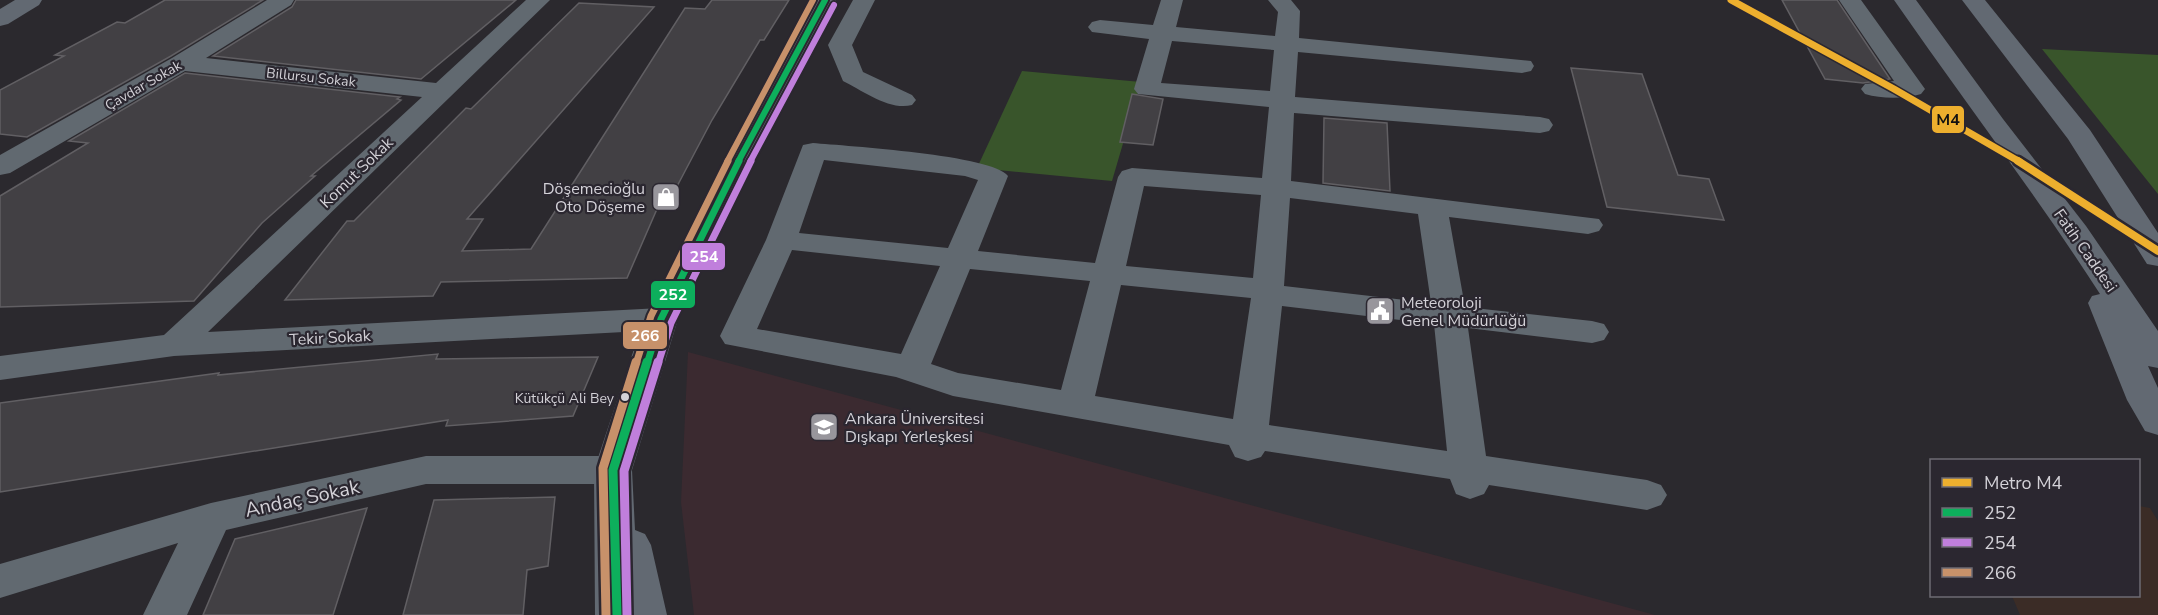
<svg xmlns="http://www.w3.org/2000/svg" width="2158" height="615" viewBox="0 0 2158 615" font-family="'Nunito Sans',sans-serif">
<rect width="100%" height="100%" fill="#2b292e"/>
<polygon fill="#3b2c26" points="2139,506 2150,508 2158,521 2158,615 2020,615 2012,596 2138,596"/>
<polygon fill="#3b2a30" points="688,352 1655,615 694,615 681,502"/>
<g fill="#39552b">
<polygon points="2042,49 2158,55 2158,194"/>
<polygon points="1022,71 1141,82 1112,181 977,168"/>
</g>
<g fill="#424044" stroke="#615f63" stroke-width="1.5">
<polygon points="165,0 263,0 171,56 27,137 0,134 0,90 64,56 55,55 117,22 125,23"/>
<polygon points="296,0 516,0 421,79 213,56 292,7"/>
<polygon points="712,0 789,0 764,40 760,40 712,120 665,209 657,209 627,278 441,282 433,296 285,300 347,221 354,221 466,108 471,109 579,3 654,7 467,219 483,219 462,251 531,249 685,8 705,9"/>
<polygon points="1782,0 1837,0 1890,79 1863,83 1825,79"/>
<polygon points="1571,68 1642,74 1678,175 1709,179 1724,220 1607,207"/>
<polygon points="185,73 400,97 397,99 401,100 311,176 315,176 262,223 194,301 0,307 0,196 88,143 69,141"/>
<polygon points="1132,94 1163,99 1153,145 1120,142"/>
<polygon points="1324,118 1387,123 1390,191 1323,183"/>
<polygon points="438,354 436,359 598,357 573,416 446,426 448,420 0,492 0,403 219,373 218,375"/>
<polygon points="555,497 548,566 527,570 523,615 403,615 434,500"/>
<polygon points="367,508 333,615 203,615 235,539"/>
</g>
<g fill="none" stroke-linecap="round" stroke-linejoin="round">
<g fill="#616970" fill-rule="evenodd">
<polygon points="267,0 294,0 291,5 206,58 436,83 526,0 550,0 208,332 661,308 673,311 678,319 673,327 661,330 174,356 0,380 0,356 164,335 422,97 185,71 10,173 0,175 0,155 172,58"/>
<path d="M 853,0 L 875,0 L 852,45 L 863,72 L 912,95 L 916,100 L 912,105 C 890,111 863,91 843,81 L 828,45 Z"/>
<path d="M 1161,0 L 1183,0 L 1176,27 L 1275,36 L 1278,12 L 1268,0 L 1291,0 L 1300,11 L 1299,38 L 1531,61 L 1534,66 L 1531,71 L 1522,73 L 1298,52 L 1295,97 L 1540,117 L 1549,119 L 1553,125 L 1549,131 L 1540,133 L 1294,113 L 1291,181 L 1599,219 L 1603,225 L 1599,231 L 1588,234 L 1449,217 L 1465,307 L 1592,321 L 1604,324 L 1609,332 L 1604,340 L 1592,343 L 1468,328 L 1486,456 L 1647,480 L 1661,485 L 1667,495 L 1661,505 L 1647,510 L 1489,485 L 1484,494 L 1470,499 L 1456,494 L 1450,479 L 1265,451 L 1261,457 L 1248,461 L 1235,457 L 1229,445 L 953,396 L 896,377 L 725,344 L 720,336 L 766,240 L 803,145 L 813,143 C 846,146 994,155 1008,176 L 978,251 L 1095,263 L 1118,177 L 1122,171 L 1132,168 L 1262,178 L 1269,107 L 1138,94 L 1134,89 L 1149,39 L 1092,32 L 1088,27 L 1092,22 L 1100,20 L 1153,25 ZM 1172,41 L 1274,50 L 1270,91 L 1161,83 ZM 824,160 L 965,176 L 978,180 L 948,248 L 799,233 ZM 1144,186 L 1261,195 L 1253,278 L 1126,266 ZM 1290,198 L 1418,214 L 1431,303 L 1284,286 ZM 792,250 L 940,266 L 901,354 L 757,329 ZM 970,269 L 1090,281 L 1061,390 L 958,373 L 931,364 ZM 1121,285 L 1251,298 L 1233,419 L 1095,396 ZM 1282,306 L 1434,324 L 1447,451 L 1269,425 Z"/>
<path d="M 1839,0 L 1861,0 L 1925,89 L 1921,94 C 1904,99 1882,99 1865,94 L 1861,89 L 1865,84 L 1894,81 Z"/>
<polygon points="426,456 613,456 627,460 632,470 627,480 613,484 426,484 226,530 187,615 143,615 178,543 0,598 0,564 211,503"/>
</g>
<g fill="#626972" fill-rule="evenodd">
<polygon points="15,0 42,0 39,5 8,24 0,26 0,9"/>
<polygon points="814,0 836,0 763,141 678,319 632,470 635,530 645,534 651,545 667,615 595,615 594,470 644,319 735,141"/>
<path d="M 1894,0 L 1916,0 L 2003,119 L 2086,226 L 2158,331 L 2158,368 L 2148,366 L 2158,388 L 2158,435 L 2145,431 L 2127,400 L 2088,303 L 2092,296 L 2100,294 C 2035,193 1962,98 1894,0 Z"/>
<polygon points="1962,0 1985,0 2090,130 2158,233 2158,266 2147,264 2068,139"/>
</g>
<g stroke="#2b2730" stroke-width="10">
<polyline id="bus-1-far2" points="738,162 825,0"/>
</g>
<g stroke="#2b2730" stroke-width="11">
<polyline id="bus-1-far1" points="647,364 661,319 739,161"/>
</g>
<g stroke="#2b2730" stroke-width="14">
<polyline id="bus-1" points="617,615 613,470 647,362"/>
</g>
<g stroke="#2b2730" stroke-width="10">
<polyline id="bus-2-far2" points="750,162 834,5"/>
</g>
<g stroke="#2b2730" stroke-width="11">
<polyline id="bus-2-far1" points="658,364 671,323 751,161"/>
</g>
<g stroke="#2b2730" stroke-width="14">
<polyline id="bus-2" points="627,615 624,471 658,362"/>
</g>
<g stroke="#2b2730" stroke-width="10">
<polyline id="bus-3-far2" points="727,162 813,0"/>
</g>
<g stroke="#2b2730" stroke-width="11">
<polyline id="bus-3-far1" points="636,364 651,316 728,161"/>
</g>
<g stroke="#2b2730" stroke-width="14">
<polyline id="bus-3" points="606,615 603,468 636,362"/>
</g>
<use href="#bus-1-far2" stroke="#0daf5c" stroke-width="6"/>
<use href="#bus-1-far1" stroke="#0daf5c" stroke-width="7"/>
<use href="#bus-1" stroke="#0daf5c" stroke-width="9"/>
<use href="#bus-2-far2" stroke="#c07fdc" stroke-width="6"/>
<use href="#bus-2-far1" stroke="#c07fdc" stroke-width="7"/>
<use href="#bus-2" stroke="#c07fdc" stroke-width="9"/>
<use href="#bus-3-far2" stroke="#c7916a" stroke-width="6"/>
<use href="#bus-3-far1" stroke="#c7916a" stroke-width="7"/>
<use href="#bus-3" stroke="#c7916a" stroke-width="9"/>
<g stroke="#2b2730" stroke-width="10">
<polyline id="metro-1-far1" points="1731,0 1894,89 2020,162"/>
</g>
<g stroke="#2b2730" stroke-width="13">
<polyline id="metro-1" points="2018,161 2158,251"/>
</g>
<use href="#metro-1-far1" stroke="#edaf2e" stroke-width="7"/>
<use href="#metro-1" stroke="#edaf2e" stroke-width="8"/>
</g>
<defs>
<g id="shop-square" transform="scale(1.5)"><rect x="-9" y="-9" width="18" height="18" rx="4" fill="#98969c" stroke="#2b2730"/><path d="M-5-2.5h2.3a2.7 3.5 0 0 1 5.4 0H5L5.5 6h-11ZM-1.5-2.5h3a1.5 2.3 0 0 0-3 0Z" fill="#fff"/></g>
<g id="civic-square" transform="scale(1.5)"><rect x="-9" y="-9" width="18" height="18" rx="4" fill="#98969c" stroke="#2b2730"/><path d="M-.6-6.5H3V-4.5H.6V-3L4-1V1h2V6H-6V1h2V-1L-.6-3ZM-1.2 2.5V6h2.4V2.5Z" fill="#fff"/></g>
<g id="university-square" transform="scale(1.5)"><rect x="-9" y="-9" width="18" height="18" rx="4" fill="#98969c" stroke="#2b2730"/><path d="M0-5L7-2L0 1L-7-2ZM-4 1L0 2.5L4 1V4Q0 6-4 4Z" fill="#fff"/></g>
</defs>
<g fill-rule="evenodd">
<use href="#shop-square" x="666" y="197"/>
<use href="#civic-square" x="1380" y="311"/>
<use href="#university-square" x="824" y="427"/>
</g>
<circle fill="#d3d1d7" stroke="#2b2730" stroke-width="2" cx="625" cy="397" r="5"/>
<g text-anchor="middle" stroke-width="4.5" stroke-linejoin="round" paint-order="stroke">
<g font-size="14" fill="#d3d1d7" stroke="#2b2730">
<text transform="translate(311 77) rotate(6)" y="5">Billursu Sokak</text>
<text transform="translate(143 85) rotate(-30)" y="5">Çavdar Sokak</text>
</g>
<g font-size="14" fill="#d3d1d7" stroke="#2b2730" text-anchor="end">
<text x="614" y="403">Kütükçü Ali Bey</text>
</g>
<g font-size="16" fill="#d3d1d7" stroke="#2b2730">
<text transform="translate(356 172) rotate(-44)" y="6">Komut Sokak</text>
<text transform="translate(2086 250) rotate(55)" y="6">Fatih Caddesi</text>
<text transform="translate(330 337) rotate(-3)" y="6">Tekir Sokak</text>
</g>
<g font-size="16" fill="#d3d1d7" stroke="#2b2730" text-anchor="start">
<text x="645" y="194" text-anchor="end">Döşemecioğlu<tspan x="645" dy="18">Oto Döşeme</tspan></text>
<text x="1401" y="308">Meteoroloji<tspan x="1401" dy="18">Genel Müdürlüğü</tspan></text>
<text x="845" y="424">Ankara Üniversitesi<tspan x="845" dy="18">Dışkapı Yerleşkesi</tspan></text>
</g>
<g font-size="20" fill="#d3d1d7" stroke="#2b2730">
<text transform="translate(302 498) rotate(-12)" y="7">Andaç Sokak</text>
</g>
</g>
<g stroke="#2b2730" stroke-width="2">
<rect x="1931" y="105" width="34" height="29" rx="6" fill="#edaf2e"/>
<rect x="681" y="242" width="45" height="29" rx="6" fill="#c07fdc"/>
<rect x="650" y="280" width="46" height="29" rx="6" fill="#0daf5c"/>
<rect x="622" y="321" width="46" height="29" rx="6" fill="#c7916a"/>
</g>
<g font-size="16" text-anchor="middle" font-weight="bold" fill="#fff">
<text x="704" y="262">254</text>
<text x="673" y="300">252</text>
<text x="645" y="341">266</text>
</g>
<g font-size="16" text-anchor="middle" font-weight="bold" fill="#111">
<text x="1948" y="125">M4</text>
</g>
<rect x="1930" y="459" width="210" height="138" fill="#2b2730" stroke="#6e6b73" stroke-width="1.5"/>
<rect x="1942" y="478" width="30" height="9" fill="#edaf2e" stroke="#6e6b73" stroke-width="1.5"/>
<text x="1984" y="489" font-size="18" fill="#d3d1d7">Metro M4</text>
<rect x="1942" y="508" width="30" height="9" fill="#0daf5c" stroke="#6e6b73" stroke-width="1.5"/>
<text x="1984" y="519" font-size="18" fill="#d3d1d7">252</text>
<rect x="1942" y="538" width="30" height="9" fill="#c07fdc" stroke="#6e6b73" stroke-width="1.5"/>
<text x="1984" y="549" font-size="18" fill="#d3d1d7">254</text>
<rect x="1942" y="568" width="30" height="9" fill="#c7916a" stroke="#6e6b73" stroke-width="1.5"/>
<text x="1984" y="579" font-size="18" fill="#d3d1d7">266</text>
</svg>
